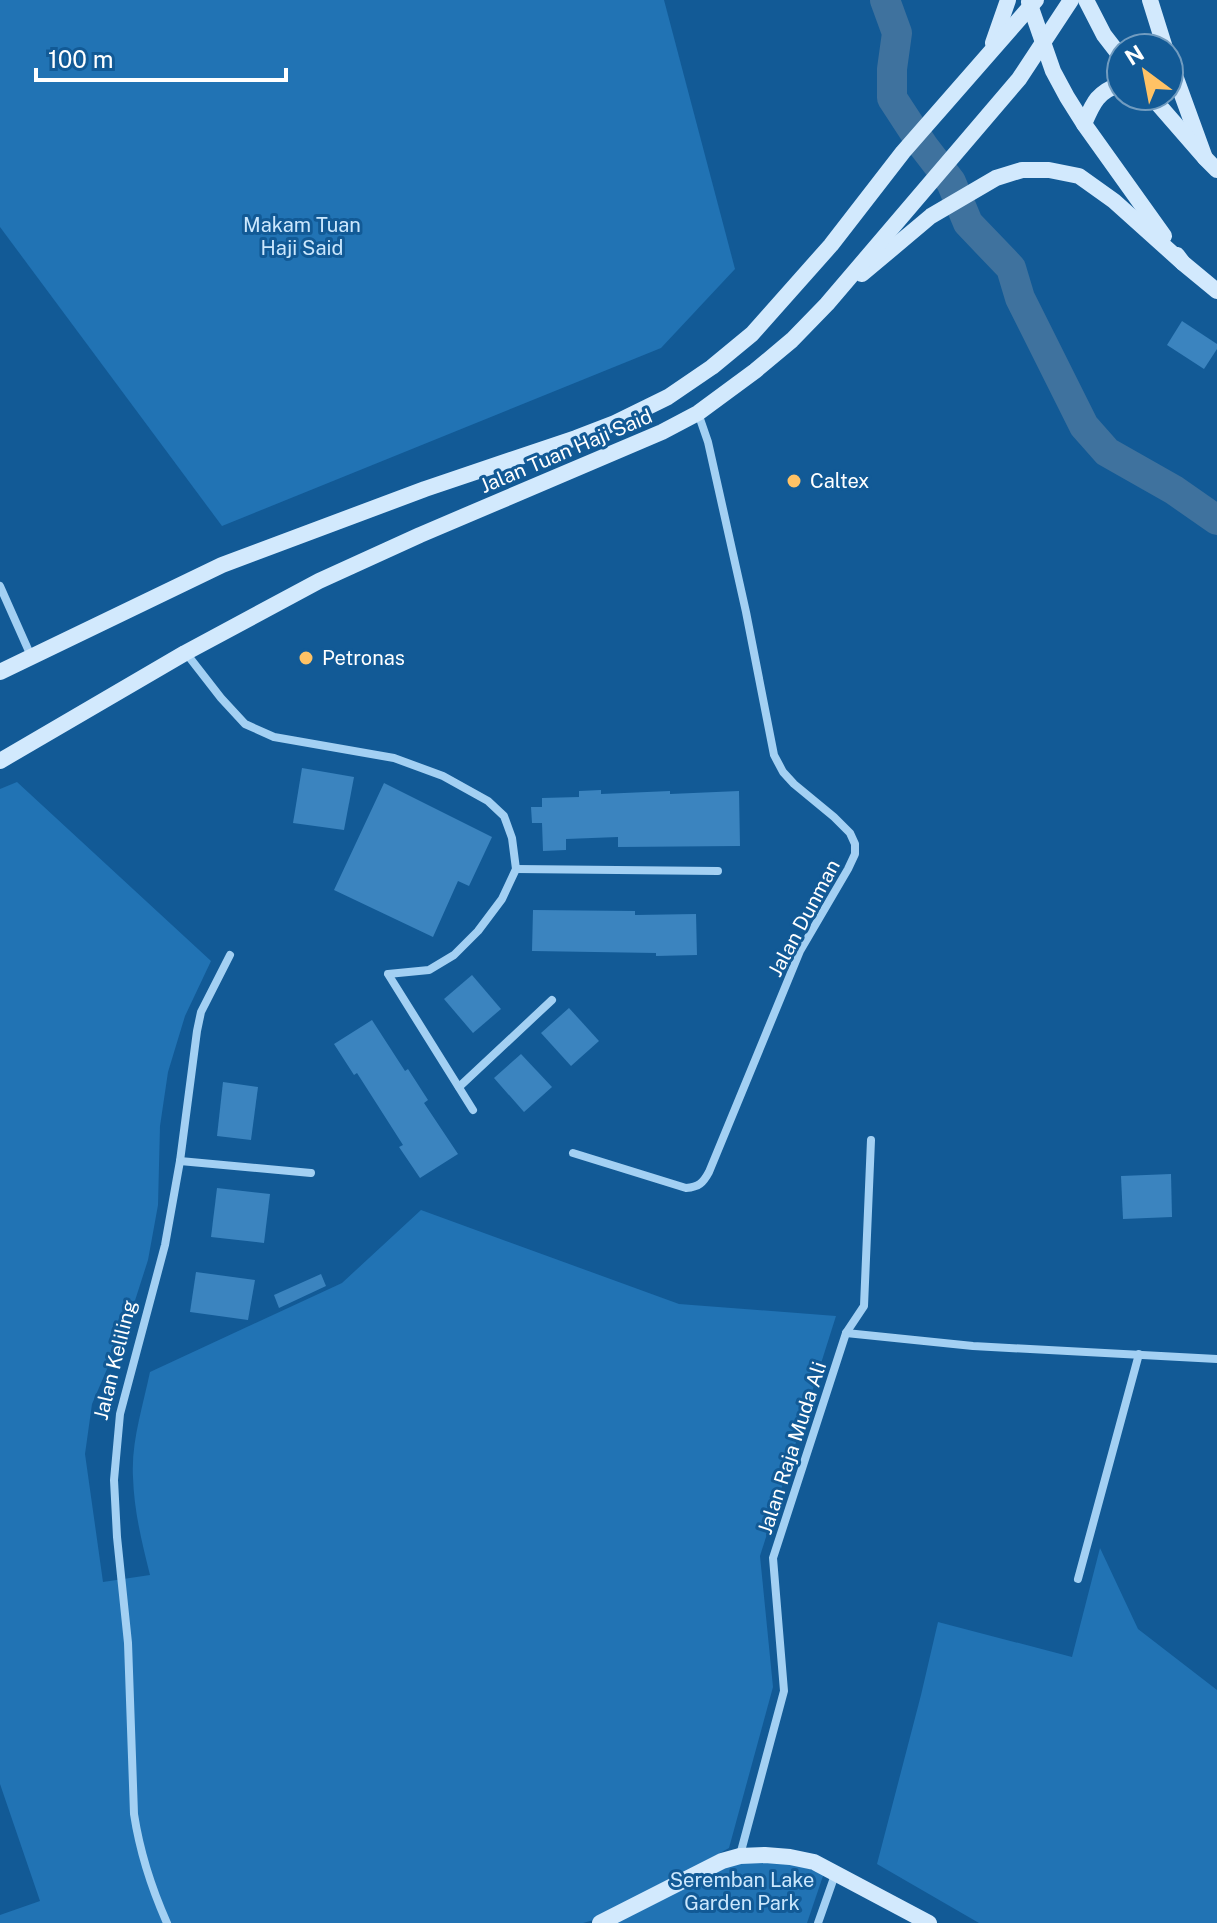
<svg xmlns="http://www.w3.org/2000/svg" width="1217" height="1923" viewBox="0 0 1217 1923" font-family="'Public Sans',sans-serif">
<rect width="100%" height="100%" fill="#125a96"/>
<g fill="#2173b4">
<polygon points="0,0 664,0 735,269 661,348 222,526 0,227"/>
<path d="M 17,782 L 211,961 L 185,1016 L 168,1072 L 160,1126 L 158,1205 L 148,1260 L 131,1313 L 92,1404 L 85,1454 L 103,1582 L 150,1575 C 142,1543 134,1511 133,1477 C 131,1442 143,1406 150,1372 L 342,1283 L 421,1210 L 679,1304 L 836,1316 L 760,1556 L 773,1687 L 729,1848 L 601,1918 L 583,1923 L 0,1923 L 0,1915 L 40,1901 L 0,1784 L 0,789 Z"/>
<polygon points="1100,1548 1138,1629 1217,1690 1217,1923 979,1923 877,1864 921,1695 938,1622 1072,1657"/>
<polygon points="773,1859 824,1873 807,1923 608,1923 717,1866"/>
</g>
<g fill="none" stroke-linecap="round" stroke-linejoin="round">
<polyline stroke="#3f729e" stroke-width="30" points="885,0 897,33 892,69 892,98 924,147 951,182 968,223 1011,268 1020,298 1084,426 1107,452 1174,490 1217,520"/>
</g>
<g fill="#3b84bf">
<polygon points="1182,321 1217,344 1217,349 1204,369 1167,345"/>
<polygon points="302,768 354,777 344,830 293,823"/>
<polygon points="384,783 492,837 469,886 458,881 433,937 334,890"/>
<polygon points="601,790 601,794 670,791 670,794 739,791 740,846 618,847 618,837 566,839 566,850 543,851 542,823 532,823 531,807 542,807 542,798 579,797 579,791"/>
<polygon points="533,910 635,911 635,915 696,914 697,955 656,956 656,953 532,951"/>
<polygon points="472,975 501,1009 473,1033 444,999"/>
<polygon points="569,1008 599,1041 571,1066 541,1033"/>
<polygon points="372,1020 405,1071 408,1069 428,1100 424,1103 458,1154 420,1178 399,1147 403,1145 357,1073 354,1075 334,1044"/>
<polygon points="521,1054 552,1087 524,1112 494,1078"/>
<polygon points="223,1082 258,1087 251,1140 217,1136"/>
<polygon points="1171,1174 1172,1217 1123,1219 1121,1176"/>
<polygon points="217,1188 270,1194 264,1243 211,1237"/>
<polygon points="196,1272 255,1280 248,1320 190,1312"/>
<polygon points="321,1274 326,1286 279,1308 274,1295"/>
</g>
<g fill="none" stroke-linecap="round" stroke-linejoin="round">
<g stroke="#a3d0f3" stroke-width="8">
<polyline points="0,586 31,656"/>
<polyline points="186,653 221,698 245,724 274,737 394,758 443,776 488,801 504,816 512,838 516,869 502,899 478,931 454,955 429,970 388,974 473,1110"/>
<polyline points="516,869 718,871"/>
<polyline points="459,1087 552,1000"/>
<path d="M 573,1153 L 686,1188 C 699,1187 703,1183 709,1172 L 800,951 L 848,869 L 855,854 L 855,844 L 850,833 L 834,817 L 794,784 L 783,772 L 774,755 L 746,612 L 708,442 L 698,413"/>
<polyline points="180,1161 311,1173"/>
<polyline points="846,1333 973,1346 1217,1359"/>
<polyline points="1078,1579 1139,1354"/>
<polyline points="740,1855 784,1691 773,1558 846,1333 864,1306 871,1140"/>
<path d="M 167,1923 C 151,1887 140,1853 134,1814 L 128,1643 L 117,1537 L 114,1480 L 120,1414 L 165,1245 L 180,1161 L 197,1031 L 201,1012 L 230,955"/>
<polyline points="818,1923 836,1872"/>
</g>
<g stroke="#d2e9fd" stroke-width="16">
<polyline points="1086,0 1104,35 1121,57"/>
<polyline points="1150,0 1165,48"/>
<polyline points="1029,2 1053,71 1067,97 1084,124 1164,236"/>
<polyline points="993,43 1008,0"/>
<polyline points="1169,59 1205,158"/>
<polyline points="1151,96 1205,158 1217,170"/>
<path d="M 1084,124 C 1093,103 1097,92 1121,84"/>
<polyline points="1177,255 1183,263 1217,291"/>
<polyline points="862,274 931,216 996,178 1022,170 1049,170 1079,176 1114,201 1183,263"/>
<polyline points="0,672 222,565 425,489 576,438 615,423 668,397 712,367 752,334 831,245 903,152 1036,0"/>
<polyline points="0,761 185,653 319,581 420,535 662,432 698,413 755,371 792,340 827,304 1019,79 1071,0"/>
<polyline points="600,1923 722,1861 740,1856 765,1855 790,1857 814,1862 929,1923"/>
</g>
</g>
<g fill="#ffc265" stroke="#125a96" stroke-width="3">
<circle cx="794" cy="481" r="8"/>
<circle cx="306" cy="658" r="8"/>
</g>
<g text-anchor="middle" stroke-width="6" stroke-linejoin="round" paint-order="stroke">
<g font-size="20" fill="#cbe7fd" stroke="#125a96">
<text x="302" y="232">Makam Tuan<tspan x="302" dy="23">Haji Said</tspan></text>
<text x="742" y="1887">Seremban Lake<tspan x="742" dy="23">Garden Park</tspan></text>
</g>
<g font-size="20" fill="#fff" stroke="#125a96">
<text transform="translate(566 451) rotate(-23)" y="7">Jalan Tuan Haji Said</text>
<text transform="translate(804 918) rotate(-62)" y="7">Jalan Dunman</text>
<text transform="translate(115 1360) rotate(-76)" y="7">Jalan Keliling</text>
<text transform="translate(792 1448) rotate(-72)" y="7">Jalan Raja Muda Ali</text>
</g>
<g font-size="20" fill="#fff" stroke="#125a96" text-anchor="start">
<text x="810" y="488">Caltex</text>
<text x="322" y="665">Petronas</text>
</g>
</g>
<g transform="translate(1145 72) rotate(328)"><circle r="38" fill="#125a96" stroke="#719cc0" stroke-width="2"/>
<path d="M0-6L14 30L0 20L-14 30Z" fill="#ffc265"/>
<text y="-12" font-size="22" font-weight="bold" text-anchor="middle" fill="#ffffff">N</text>
</g>
<path d="M36 68v12h250v-12" fill="none" stroke="#ffffff" stroke-width="4"/>
<text x="48" y="68" font-size="24" fill="#ffffff" stroke="#125a96" stroke-width="6" paint-order="stroke">100 m</text>
</svg>
